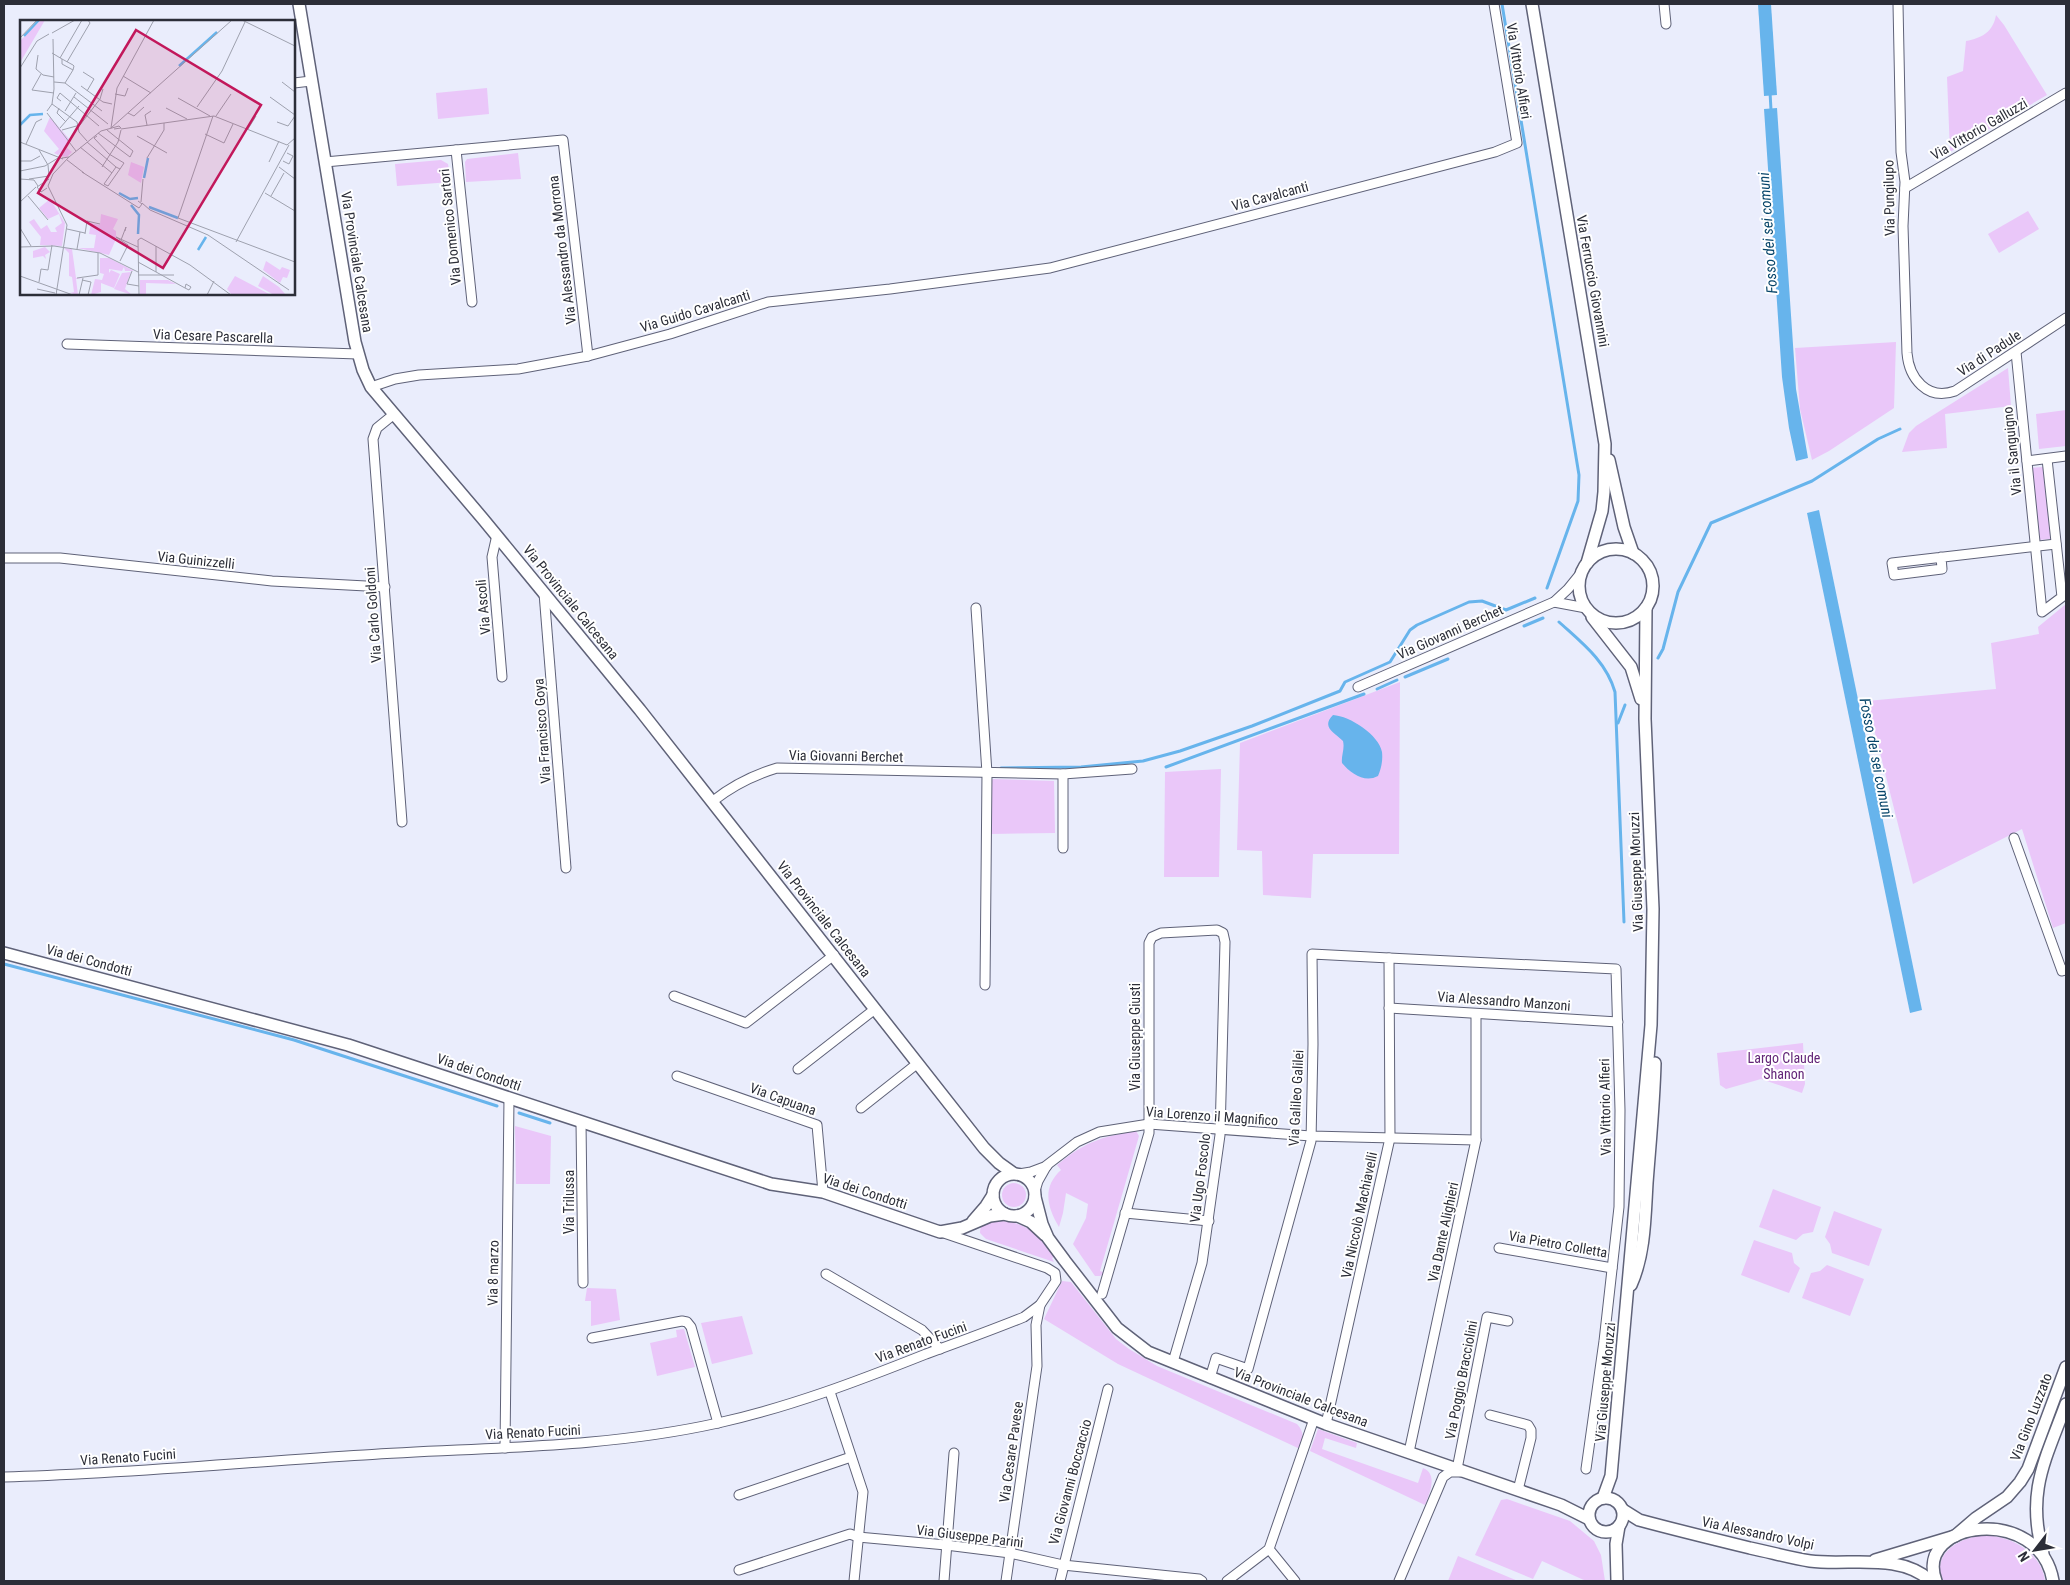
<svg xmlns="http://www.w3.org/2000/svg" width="2070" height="1585" viewBox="0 0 2070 1585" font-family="'Roboto Condensed',sans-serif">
<rect width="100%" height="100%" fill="#eaedfc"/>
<g fill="#eac7f9">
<path d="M 1996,15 L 2004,25 L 2047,95 L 1950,152 L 1947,77 L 1963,71 L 1966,41 C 1982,38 1993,32 1996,15 Z"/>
<polygon points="487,88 489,114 438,119 436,93"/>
<polygon points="518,153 521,179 466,182 465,162 467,159"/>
<polygon points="441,160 448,164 451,182 397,186 395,164"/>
<polygon points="2028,211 2039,229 1999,253 1988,234"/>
<polygon points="1896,342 1894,408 1829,451 1812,460 1800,409 1795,348"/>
<polygon points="2008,368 2011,406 1945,414 1947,448 1902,452 1909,433 1916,426"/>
<polygon points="2066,410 2066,446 2039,449 2036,414"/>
<polygon points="2043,467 2051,539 2038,540 2030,468"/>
<polygon points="2066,604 2066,923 2053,928 2022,829 1913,884 1867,701 1996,689 1991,643 2039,634 2038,627"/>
<polygon points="1400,682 1399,854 1313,854 1311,898 1263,895 1262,851 1237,850 1240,743"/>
<polygon points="1221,769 1219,877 1164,877 1165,772"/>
<polygon points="993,779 1054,781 1055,833 991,834 991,782"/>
<polygon points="1803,1043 1805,1084 1802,1093 1761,1079 1726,1089 1720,1085 1717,1053"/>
<polygon points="515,1126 551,1136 550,1184 516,1184"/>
<path d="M 1136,1131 L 1139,1136 L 1100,1271 L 1106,1273 L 1100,1276 L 1095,1276 L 1073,1244 L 1086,1218 L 1088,1204 L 1066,1193 L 1063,1213 L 1059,1227 C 1047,1207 1042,1187 1061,1170 L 1057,1165 C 1085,1142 1100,1137 1136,1131 Z"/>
<circle cx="1014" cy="1195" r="12"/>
<polygon points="1773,1189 1821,1207 1813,1232 1803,1234 1796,1240 1759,1227"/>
<polygon points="1834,1211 1882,1229 1869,1266 1832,1253 1830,1244 1825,1237"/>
<path d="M 993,1220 C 1027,1222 1035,1231 1054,1257 L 1052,1258 L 1054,1262 L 986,1239 L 980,1233 C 980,1224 986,1223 993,1220 Z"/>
<polygon points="1754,1240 1792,1253 1794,1263 1800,1268 1789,1293 1741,1275"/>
<polygon points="1827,1265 1864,1279 1850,1316 1802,1298 1811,1273 1820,1271"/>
<path d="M 1062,1281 L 1071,1282 L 1116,1339 L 1129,1349 L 1157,1366 L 1297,1424 C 1305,1433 1303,1438 1300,1449 L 1118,1364 L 1044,1319 Z"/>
<polygon points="587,1288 616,1289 620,1320 591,1326 591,1301 585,1301"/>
<polygon points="742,1316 753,1354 712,1364 701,1323"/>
<polygon points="684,1329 695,1367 657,1376 650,1343 677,1337 676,1330"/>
<path d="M 1318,1429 L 1357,1443 L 1356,1448 L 1325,1438 L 1322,1449 L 1418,1483 L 1423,1468 C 1438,1474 1430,1493 1425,1505 L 1310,1451 Z"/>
<polygon points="1507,1499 1570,1521 1594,1541 1601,1555 1605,1581 1586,1581 1542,1561 1533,1579 1475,1555 1501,1500"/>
<path d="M 1982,1535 C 2009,1535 2041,1551 2045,1581 L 1942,1581 C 1932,1553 1958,1539 1982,1535 Z"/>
<polygon points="1458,1556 1518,1581 1448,1581"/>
</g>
<g fill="#67b4ec">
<polygon points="1758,4 1771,4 1777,95 1764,96"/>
<polygon points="1777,108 1796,389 1808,458 1796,461 1789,428 1782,377 1764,109"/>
<polygon points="1819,510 1922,1010 1910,1013 1807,513"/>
<path d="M 1333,715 C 1350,716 1379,735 1382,752 C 1383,761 1381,769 1378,776 C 1365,783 1351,774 1342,763 C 1341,756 1345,749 1343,741 C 1334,732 1321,727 1333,715 Z"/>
</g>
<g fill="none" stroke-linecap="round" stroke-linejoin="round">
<g stroke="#67b4ec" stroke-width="3">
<polyline points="1502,4 1579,475 1578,501 1547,588"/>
<polyline points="1770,92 1771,110"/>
<path d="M 1559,622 C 1582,643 1606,661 1615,692 L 1624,922"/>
<polyline points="1524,626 1543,618"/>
<polyline points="1658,658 1663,649 1678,592 1711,523 1812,481 1878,439 1900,429"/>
<polyline points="1405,677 1448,659"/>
<polyline points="1377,689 1397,680"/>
<polyline points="1618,723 1625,705"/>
<polyline points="1166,767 1364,694"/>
<polyline points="1001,768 1081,767 1143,761 1180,751 1252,726 1340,691 1345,682 1390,662 1410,630 1417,625 1469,602 1482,601 1506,610 1535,598"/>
<polyline points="4,964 294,1040 497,1106"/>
<polyline points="519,1113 550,1123"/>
</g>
<g stroke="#5f6278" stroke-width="11">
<g id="street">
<polyline points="1664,4 1666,24"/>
<path d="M 1898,4 L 1901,152 L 1905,182 L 1903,226 L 1907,353 C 1909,378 1927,401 1955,391 L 2066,318"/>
<polyline points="294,83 311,81"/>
<polyline points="456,150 472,302"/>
<polyline points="325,162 563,140 588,356"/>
<polyline points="1905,188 2066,93"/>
<polyline points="67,344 358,354"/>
<polyline points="2016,352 2042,612 2062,597 2047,459"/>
<polyline points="371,387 395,379 419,375 518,369 588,356 670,334 768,302 890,289 1050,268 1495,152 1517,143 1494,4"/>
<polyline points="393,415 377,428 373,439 402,822"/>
<polyline points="2027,461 2066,456"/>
<polyline points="497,535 492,557 502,677"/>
<polyline points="1941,557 1942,569 1894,575 1892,563 2056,544"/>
<polyline points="4,558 60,558 272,581 385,587"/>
<polyline points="544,593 566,868"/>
<polyline points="1554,602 1586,608"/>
<polyline points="976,608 987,773 985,985"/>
<polyline points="1358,687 1554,602 1568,589 1581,573"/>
<polyline points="1063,774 1063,848"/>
<path d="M 713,801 C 732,786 754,775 777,768 L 1063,774 L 1132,769"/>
<polyline points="2014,838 2062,971 2066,970"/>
<polyline points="1389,958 1616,969 1620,1110 1619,1207 1604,1341 1586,1469"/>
<polyline points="674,996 746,1023 834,955"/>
<polyline points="1389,1008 1618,1022"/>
<polyline points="798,1069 875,1009"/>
<polyline points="677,1076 817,1125 823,1192"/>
<polyline points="861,1108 918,1063"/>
<polyline points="581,1122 583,1283"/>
<polyline points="1019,1174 1031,1172 1047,1166"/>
<polyline points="1035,1191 1038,1181 1047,1165 1077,1142 1099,1132 1149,1124 1311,1136 1476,1140"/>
<polyline points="1125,1213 1209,1221"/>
<polyline points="1499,1248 1612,1268"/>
<polyline points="826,1274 922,1330 940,1349"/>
<polyline points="1102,1294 1149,1133 1149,943 1152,937 1161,933 1217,930 1223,933 1225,942 1220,1135 1202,1263 1173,1362"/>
<polyline points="592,1338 682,1321 687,1322 691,1327 718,1423"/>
<polyline points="1210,1378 1216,1358 1248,1369 1311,1141 1313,1044 1312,954 1389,958 1390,1138 1326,1424"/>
<polyline points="830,1392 863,1492 854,1581"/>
<polyline points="1490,1415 1528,1425 1531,1430 1531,1438 1518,1490"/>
<polyline points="505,1448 509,1098"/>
<polyline points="1409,1452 1476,1140 1476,1014"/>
<polyline points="1457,1469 1487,1317 1508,1321"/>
<path d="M 4,1477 C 124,1474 244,1462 364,1455 C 482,1447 601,1449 718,1423 C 790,1407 858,1381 926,1354 C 959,1342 992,1330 1024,1317 L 1040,1305 L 1056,1281 L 1055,1273 L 1047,1268 L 941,1232"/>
<polyline points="739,1495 851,1457"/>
<polyline points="1269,1549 1295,1581"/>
<polyline points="739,1570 850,1534 858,1537 946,1545 1010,1553 1063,1565 1199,1579 1202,1581"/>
<polyline points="944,1581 954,1453"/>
<polyline points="1006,1581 1037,1366 1036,1325 1040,1305"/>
<polyline points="1060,1581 1108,1389"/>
<polyline points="1227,1581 1269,1549 1314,1419"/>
<polyline points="1399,1581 1443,1477 1450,1472 1460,1472"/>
</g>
</g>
<g stroke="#5f6278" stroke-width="14">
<g id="secondary">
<polyline points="299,4 355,342 363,370 371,387 483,519 640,710 984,1148 999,1163 1013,1173"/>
<polyline points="1532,4 1605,444 1604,492 1602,511 1587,563"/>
<polyline points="1609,460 1624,527 1633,553"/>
<circle cx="1616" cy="586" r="37"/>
<polyline points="1592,617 1631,667 1641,699"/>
<polyline points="4,953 348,1045 771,1184 823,1192 940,1232 962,1228 990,1216 1005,1214"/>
<circle cx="1014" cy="1195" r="21"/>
<polyline points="1035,1197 1042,1224 1048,1238 1065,1261 1117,1328 1148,1352 1326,1424 1561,1505 1589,1519"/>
<polyline points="1018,1216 1031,1222 1045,1235"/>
<polyline points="973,1221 986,1206 993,1195"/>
<path d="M 1631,1285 C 1645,1254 1645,1216 1647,1183 C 1650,1143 1654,1103 1655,1063"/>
<circle cx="1606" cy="1515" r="17"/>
<polyline points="1603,1498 1611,1476 1651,1025 1653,909 1645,719 1646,608"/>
<path d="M 1623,1510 L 1639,1520 C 1676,1530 1713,1539 1750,1548 C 1770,1552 1790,1558 1810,1561 C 1849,1566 1899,1552 1931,1581"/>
<path d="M 2043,1554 C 2026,1492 2045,1461 2066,1404"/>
<polyline points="1875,1560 1955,1536 1976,1518 2007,1497 2020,1482 2028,1469 2066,1367"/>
<polyline points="1617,1581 1616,1544 1619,1526"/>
<path d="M 1936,1581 C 1913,1520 2040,1504 2053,1581"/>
</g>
</g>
<use href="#street" stroke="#fff" stroke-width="9"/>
<use href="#secondary" stroke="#fff" stroke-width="11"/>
</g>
<g text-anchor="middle" stroke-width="4" stroke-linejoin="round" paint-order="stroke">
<g font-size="14" fill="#2c2e38" stroke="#fff">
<text transform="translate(1519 71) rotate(81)" y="5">Via Vittorio Alfieri</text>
<text transform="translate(1979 129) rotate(-30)" y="5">Via Vittorio Galluzzi</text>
<text transform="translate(1270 196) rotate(-15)" y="5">Via Cavalcanti</text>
<text transform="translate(1889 198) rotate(-91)" y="5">Via Pungilupo</text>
<text transform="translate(450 227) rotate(-96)" y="5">Via Domenico Sartori</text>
<text transform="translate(562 250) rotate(-97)" y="5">Via Alessandro da Morrona</text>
<text transform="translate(357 262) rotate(81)" y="5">Via Provinciale Calcesana</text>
<text transform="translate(1593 281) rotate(80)" y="5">Via Ferruccio Giovannini</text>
<text transform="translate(695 311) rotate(-17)" y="5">Via Guido Cavalcanti</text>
<text transform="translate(213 336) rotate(2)" y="5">Via Cesare Pascarella</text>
<text transform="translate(1989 353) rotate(-33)" y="5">Via di Padule</text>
<text transform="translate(2012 451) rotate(-96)" y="5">Via il Sanguigno</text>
<text transform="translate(196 560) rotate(6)" y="5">Via Guinizzelli</text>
<text transform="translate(571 602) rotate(51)" y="5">Via Provinciale Calcesana</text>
<text transform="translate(483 607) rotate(-95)" y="5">Via Ascoli</text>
<text transform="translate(373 615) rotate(-94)" y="5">Via Carlo Goldoni</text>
<text transform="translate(1450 632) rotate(-24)" y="5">Via Giovanni Berchet</text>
<text transform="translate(542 731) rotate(-94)" y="5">Via Francisco Goya</text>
<text transform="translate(846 756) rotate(1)" y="5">Via Giovanni Berchet</text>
<text transform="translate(1636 872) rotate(-92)" y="5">Via Giuseppe Moruzzi</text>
<text transform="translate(824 919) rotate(52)" y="5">Via Provinciale Calcesana</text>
<text transform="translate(89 960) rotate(15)" y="5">Via dei Condotti</text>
<text transform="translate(1504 1001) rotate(4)" y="5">Via Alessandro Manzoni</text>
<text transform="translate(1135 1037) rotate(-90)" y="5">Via Giuseppe Giusti</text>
<text transform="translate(479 1072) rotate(19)" y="5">Via dei Condotti</text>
<text transform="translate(1296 1098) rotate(-87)" y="5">Via Galileo Galilei</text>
<text transform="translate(783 1099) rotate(20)" y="5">Via Capuana</text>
<text transform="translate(1605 1107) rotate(-91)" y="5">Via Vittorio Alfieri</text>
<text transform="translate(1212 1116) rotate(4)" y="5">Via Lorenzo il Magnifico</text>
<text transform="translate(1200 1178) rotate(-83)" y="5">Via Ugo Foscolo</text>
<text transform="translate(865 1191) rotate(18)" y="5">Via dei Condotti</text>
<text transform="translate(569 1202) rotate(-90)" y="5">Via Trilussa</text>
<text transform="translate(1359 1215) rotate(-78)" y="5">Via Niccolò Machiavelli</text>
<text transform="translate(1443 1232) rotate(-78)" y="5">Via Dante Alighieri</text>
<text transform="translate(1558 1244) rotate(10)" y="5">Via Pietro Colletta</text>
<text transform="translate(493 1273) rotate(-89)" y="5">Via 8 marzo</text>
<text transform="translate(921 1342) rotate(-20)" y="5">Via Renato Fucini</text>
<text transform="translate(1461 1380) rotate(-79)" y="5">Via Poggio Bracciolini</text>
<text transform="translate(1605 1382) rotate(-85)" y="5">Via Giuseppe Moruzzi</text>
<text transform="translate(1301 1397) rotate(21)" y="5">Via Provinciale Calcesana</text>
<text transform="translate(2031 1417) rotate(-69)" y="5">Via Gino Luzzato</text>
<text transform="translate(533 1432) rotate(-3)" y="5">Via Renato Fucini</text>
<text transform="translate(1011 1452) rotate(-82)" y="5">Via Cesare Pavese</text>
<text transform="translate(128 1457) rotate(-4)" y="5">Via Renato Fucini</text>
<text transform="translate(1070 1482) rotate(-75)" y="5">Via Giovanni Boccaccio</text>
<text transform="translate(1758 1533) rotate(12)" y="5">Via Alessandro Volpi</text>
<text transform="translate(970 1536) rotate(7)" y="5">Via Giuseppe Parini</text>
</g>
<g font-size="14" fill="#632678" stroke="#fff">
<text x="1784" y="1063">Largo Claude<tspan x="1784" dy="16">Shanon</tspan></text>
</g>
<g font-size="15" font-style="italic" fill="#07456a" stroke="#fff">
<text transform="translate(1768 233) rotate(-94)" y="5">Fosso dei sei comuni</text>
<text transform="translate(1876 758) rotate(79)" y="5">Fosso dei sei comuni</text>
</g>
</g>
<g transform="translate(20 20)">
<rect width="275" height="275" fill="#eaedfc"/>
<path d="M 21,0 L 25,0 L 1,41 L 0,21 ZM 30,97 L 51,121 L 47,128 L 52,132 L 47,137 L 40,136 L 44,130 L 38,135 L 34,133 L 39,129 L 24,111 ZM 111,142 L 124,147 L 121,163 L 108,155 ZM 30,179 L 45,203 L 42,226 L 20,225 L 21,217 L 9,202 L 14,199 L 21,209 L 27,205 L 31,212 L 37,212 L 35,208 L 42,203 L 39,194 L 28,199 L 19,188 ZM 81,194 L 98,199 L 93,209 L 96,211 L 96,219 L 89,235 L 58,228 L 74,228 L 76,215 L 69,214 L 71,203 L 80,205 ZM 25,227 L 30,232 L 25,235 L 26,239 L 23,236 L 13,238 L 13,231 ZM 44,228 L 52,229 L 56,258 L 62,258 L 56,259 L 58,275 L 50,273 L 54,272 L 52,257 L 49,256 L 49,233 ZM 80,238 L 89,238 L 114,251 L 105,251 L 104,247 L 102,251 L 89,249 L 89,253 L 91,250 L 100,254 L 94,268 L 81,263 L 81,272 L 71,275 L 75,259 L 82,260 L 84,254 L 80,253 ZM 246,241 L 260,250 L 262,247 L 270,250 L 267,258 L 263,257 L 260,263 L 243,250 ZM 111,252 L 105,269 L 112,275 L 94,269 L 102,253 ZM 215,256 L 251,275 L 212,275 L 207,269 ZM 243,256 L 259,267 L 266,275 L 254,275 L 238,266 ZM 120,260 L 148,260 L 156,264 L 126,263 L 126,275 L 120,275 Z" fill="#eac7f9"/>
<path fill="none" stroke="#67b4ec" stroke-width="2.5" d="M 4,16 L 19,0M 159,46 L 197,12M 0,105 L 10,95 L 23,94M 124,158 L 128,138M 99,173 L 110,179 L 118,178M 111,185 L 119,195 L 118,214M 129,187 L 158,198M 178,230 L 186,217"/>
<path fill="none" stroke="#9ea1ae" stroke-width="1" d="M 134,0 L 97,68 L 91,108 L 212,0M 222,0 L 275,26M 32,13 L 55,0M 0,18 L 17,0M 32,33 L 42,39 L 53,45 L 54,46 L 53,50 L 42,44 L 42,39M 18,35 L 16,49 L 23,55 L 34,57M 40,38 L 62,0M 47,42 L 70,3 L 68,0M 0,48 L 17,21 L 29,14M 63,52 L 74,59 L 67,71M 21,54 L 12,70 L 34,73M 103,56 L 131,73M 34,62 L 45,63 L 53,50M 262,62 L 275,72M 45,63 L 82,91M 61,66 L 83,82 L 92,84M 95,74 L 105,76 L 108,68M 54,77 L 88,104M 250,77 L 275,95M 158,78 L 190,96M 41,81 L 37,78 L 40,73 L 79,106M 32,84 L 57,102 L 59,112 L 67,121M 177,87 L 202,51 L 225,2M 39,88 L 37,93 L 46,102M 146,88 L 167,99M 27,91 L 32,84 L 34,69 L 33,19M 45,91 L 56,73M 27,93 L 56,131M 108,93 L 114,96 L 124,87M 193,96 L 158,198 L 275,242M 196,96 L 211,74M 257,102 L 268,106 L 275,96M 127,105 L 125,95 L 131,91M 40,108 L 59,86M 101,109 L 194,96 L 267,125 L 275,118M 228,109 L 236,96M 42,110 L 60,105 L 80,79 L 83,69M 78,113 L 110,137 L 113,131 L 87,110M 185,114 L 204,123 L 213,104M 77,116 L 74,118 L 89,134 L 104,143 L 100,149 L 96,147M 117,116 L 147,133M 0,122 L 43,139M 67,122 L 96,147M 6,124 L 16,102 L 22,99M 60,127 L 92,153M 42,138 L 49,137 L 81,111 L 99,106 L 101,108 L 94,109M 127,138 L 144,110 L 144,103M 47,140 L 64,153M 0,141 L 11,141 L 20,136M 263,141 L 269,144 L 273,136 L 267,133M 249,142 L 259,121M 82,147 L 98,122 L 101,110M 259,147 L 275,159M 0,151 L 25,146 L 38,138M 62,152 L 119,188 L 122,184 L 118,181M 0,159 L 14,160 L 18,166M 9,159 L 29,156 L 28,145 L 19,130M 84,164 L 88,166 L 100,149M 84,164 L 96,147M 27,168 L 21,172 L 17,167 L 29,159M 245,173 L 275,191M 8,176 L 28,200M 251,176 L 264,153M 0,182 L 16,167M 121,182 L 123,159M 122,183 L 130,190 L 188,215 L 269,270M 0,208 L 11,226M 47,209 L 65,213M 65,214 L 67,201 L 80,204M 101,220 L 106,207 L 105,211M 216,222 L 269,125M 108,225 L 96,217 L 118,227M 136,226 L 136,252M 0,227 L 34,226 L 80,233 L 118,252M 57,229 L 60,212M 100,241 L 108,225M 118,242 L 165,268M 112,251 L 107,264 L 119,266M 118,255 L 154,255M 0,256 L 53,275M 57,258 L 78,255 L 78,233M 62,260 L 71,262 L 68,275M 19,262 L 21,249 L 28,250 L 32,225M 166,264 L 171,267 L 169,270 L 165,268 ZM 17,269 L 35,273M 36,275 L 47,205 L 28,166 L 33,154 L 49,137M 59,275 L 63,258M 119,275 L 118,220 L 121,218 L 170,245 L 211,275M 187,275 L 194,261"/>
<path fill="#c2185b" fill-opacity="0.15" stroke="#c2185b" stroke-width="2.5" d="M 116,10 L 241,85 L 143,248 L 18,173 Z"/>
<rect width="275" height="275" fill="none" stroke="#2c2e38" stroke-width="2.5"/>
</g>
<rect width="2070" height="1585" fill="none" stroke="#2c2e38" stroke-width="10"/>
<g transform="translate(2035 1550) rotate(239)" stroke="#ffffff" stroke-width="4" paint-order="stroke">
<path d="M0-4L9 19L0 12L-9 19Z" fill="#2c2e38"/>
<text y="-8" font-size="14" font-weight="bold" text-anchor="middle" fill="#2c2e38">N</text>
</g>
</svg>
